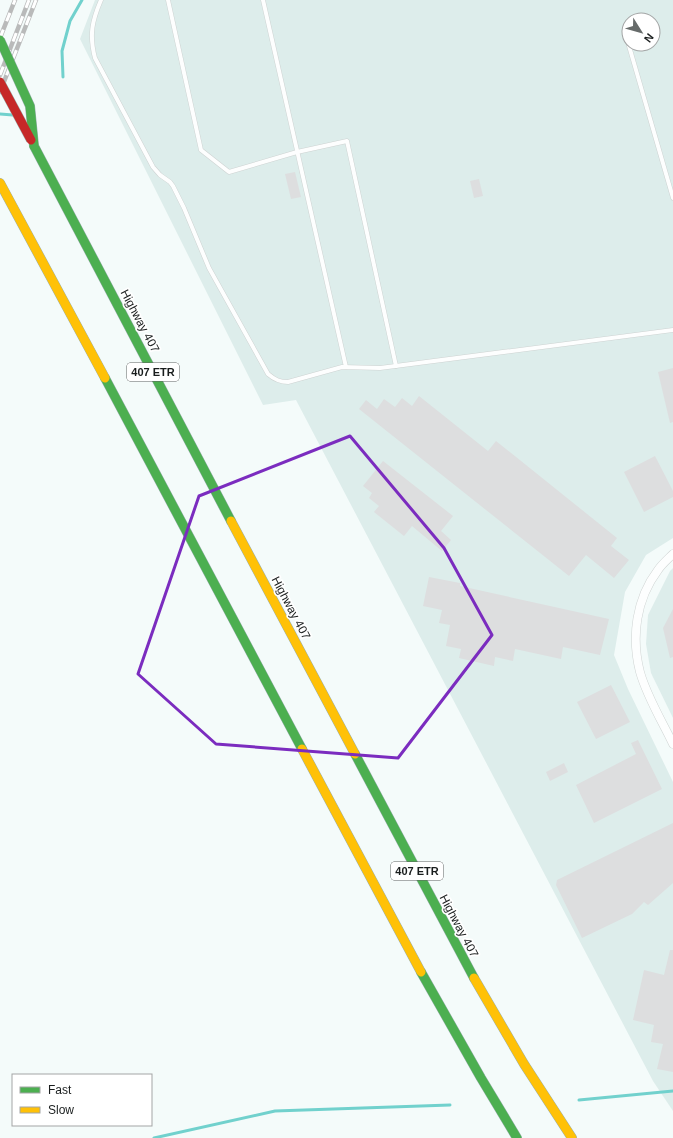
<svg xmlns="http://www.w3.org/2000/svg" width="673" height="1138" viewBox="0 0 673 1138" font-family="Helvetica,sans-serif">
<rect width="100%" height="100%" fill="#f4fbfa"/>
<g fill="#ddedeb" fill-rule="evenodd">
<path d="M 95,0 L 673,0 L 673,538 L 646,555 L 625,592 L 614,655 L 628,689 L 673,782 L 673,1111 L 653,1081 L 296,400 L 263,405 L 80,39 ZM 629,20 L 653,20 L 653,44 L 629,44 Z"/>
<polygon points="673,568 673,718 651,673 646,644 648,615 670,571"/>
</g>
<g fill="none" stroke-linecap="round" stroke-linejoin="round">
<g stroke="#71d1cd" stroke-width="3">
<polyline points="63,77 62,51 70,21 82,0"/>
<polyline points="0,114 13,115"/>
<polyline points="579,1100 673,1091"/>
<polyline points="154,1138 275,1111 450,1105"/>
</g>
</g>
<g fill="#dddedf">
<polygon points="295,172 301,197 291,199 285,174"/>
<polygon points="479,179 483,196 474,198 470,181"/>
<polygon points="673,368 673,422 670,423 658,372"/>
<polygon points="419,396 488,451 496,441 617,538 611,546 629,560 614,578 586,555 569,576 359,409 366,400 377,409 384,399 395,407 402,398 412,406"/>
<polygon points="655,456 673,491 673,497 644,512 624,472"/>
<polygon points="383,461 453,516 441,531 451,540 442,551 412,526 404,536 374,512 379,506 369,498 372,493 363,486"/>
<polygon points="429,577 460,583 460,586 609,619 600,655 563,647 561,659 515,649 513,661 495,657 494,666 459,658 461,649 446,646 450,625 439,623 442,610 423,606"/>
<polygon points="673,609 673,657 670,658 663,628"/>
<polygon points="611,685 630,722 596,739 577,702"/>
<polygon points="638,740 662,789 594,823 576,785 636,754 631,743"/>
<polygon points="564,763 568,772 550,781 546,772"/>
<polygon points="673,823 673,883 648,905 644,902 632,914 582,938 556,885 557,880"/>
<polygon points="670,950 673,950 673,1072 657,1069 663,1044 651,1042 654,1025 633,1020 644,970 664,975"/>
</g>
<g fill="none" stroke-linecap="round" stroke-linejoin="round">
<g stroke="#ced3d2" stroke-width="5">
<g id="lane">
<path d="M 101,0 C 92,21 89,35 95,58 L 153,167 L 160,175 L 170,182 L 173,186 L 184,208 L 209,268 L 268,374 C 275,380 280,382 288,382 L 342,367 L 380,368 L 673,330"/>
<polyline points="168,0 201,150 229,172 297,152 347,141 396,366"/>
<polyline points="263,0 346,367"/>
<polyline points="627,39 673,198"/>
</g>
</g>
<g stroke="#ced3d2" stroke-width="9">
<path id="street" d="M 673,554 C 668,559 662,564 658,570 C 636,599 631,637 640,672 C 647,697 662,721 673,744"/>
</g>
<g stroke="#9ab0ae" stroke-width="10">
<g id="fast">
<polyline points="34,146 231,521"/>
<polyline points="105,378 302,749"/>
<polyline points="355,754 474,978"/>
<polyline points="421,972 481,1078 517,1138"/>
</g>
</g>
<g stroke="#9ab0ae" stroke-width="10">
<g id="slow">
<polyline points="0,183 105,378"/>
<polyline points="231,521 355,754"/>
<polyline points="302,749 421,972"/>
<polyline points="474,978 524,1064 572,1138"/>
</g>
</g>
<use href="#lane" stroke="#fdfefe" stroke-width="4"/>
<use href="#street" stroke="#fdfefe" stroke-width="8"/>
<use href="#fast" stroke="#4caf50" stroke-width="9"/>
<use href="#slow" stroke="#ffc107" stroke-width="9"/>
<g stroke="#b9baba" stroke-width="4.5">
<g id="rail">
<polyline points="0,38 15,0"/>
<polyline points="0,75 29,0"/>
<polyline points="0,92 36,0"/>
</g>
</g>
<use href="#rail" stroke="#fff" stroke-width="3" stroke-dasharray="9" stroke-linecap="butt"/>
<g stroke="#9ab0ae" stroke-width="10" stroke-linecap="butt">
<polyline id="fast-bridge" points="0,40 30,106 34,146"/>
</g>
<g stroke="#9ab0ae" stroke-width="10" stroke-linecap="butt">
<polyline id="jam-bridge" points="0,82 31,140"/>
</g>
<use href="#fast-bridge" stroke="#4caf50" stroke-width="9"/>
<use href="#jam-bridge" stroke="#c62828" stroke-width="9"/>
</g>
<path fill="none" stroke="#7b2cbf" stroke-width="3" stroke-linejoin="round" d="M 350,436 L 444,548 L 492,635 L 398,758 L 216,744 L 138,674 L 199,496 Z"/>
<g text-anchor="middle" stroke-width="3.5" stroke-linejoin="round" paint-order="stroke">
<g fill="#fff" stroke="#5e6161" stroke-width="1">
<rect x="127" y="363" width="52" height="18" rx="3"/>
<rect x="391" y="862" width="52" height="18" rx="3"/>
</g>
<g font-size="11" font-weight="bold" fill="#191d1d">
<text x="153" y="376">407 ETR</text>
<text x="417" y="875">407 ETR</text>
</g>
<g font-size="12" fill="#191d1d" stroke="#fff">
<text transform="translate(140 321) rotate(62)" y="4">Highway 407</text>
<text transform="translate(291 608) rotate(62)" y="4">Highway 407</text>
<text transform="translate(459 926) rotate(62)" y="4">Highway 407</text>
</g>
</g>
<rect x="12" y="1074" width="140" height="52" fill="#ffffff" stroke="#a3a5a5"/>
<rect x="20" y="1087" width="20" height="6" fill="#4caf50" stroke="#a3a5a5"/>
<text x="48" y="1094" font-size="12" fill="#191d1d">Fast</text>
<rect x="20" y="1107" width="20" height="6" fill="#ffc107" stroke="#a3a5a5"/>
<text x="48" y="1114" font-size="12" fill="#191d1d">Slow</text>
<g transform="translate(641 32) rotate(127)"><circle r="19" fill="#ffffff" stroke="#a3a5a5"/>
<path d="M0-3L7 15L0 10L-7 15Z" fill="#666b6a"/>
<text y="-6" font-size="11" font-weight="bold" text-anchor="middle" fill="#191d1d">N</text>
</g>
</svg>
